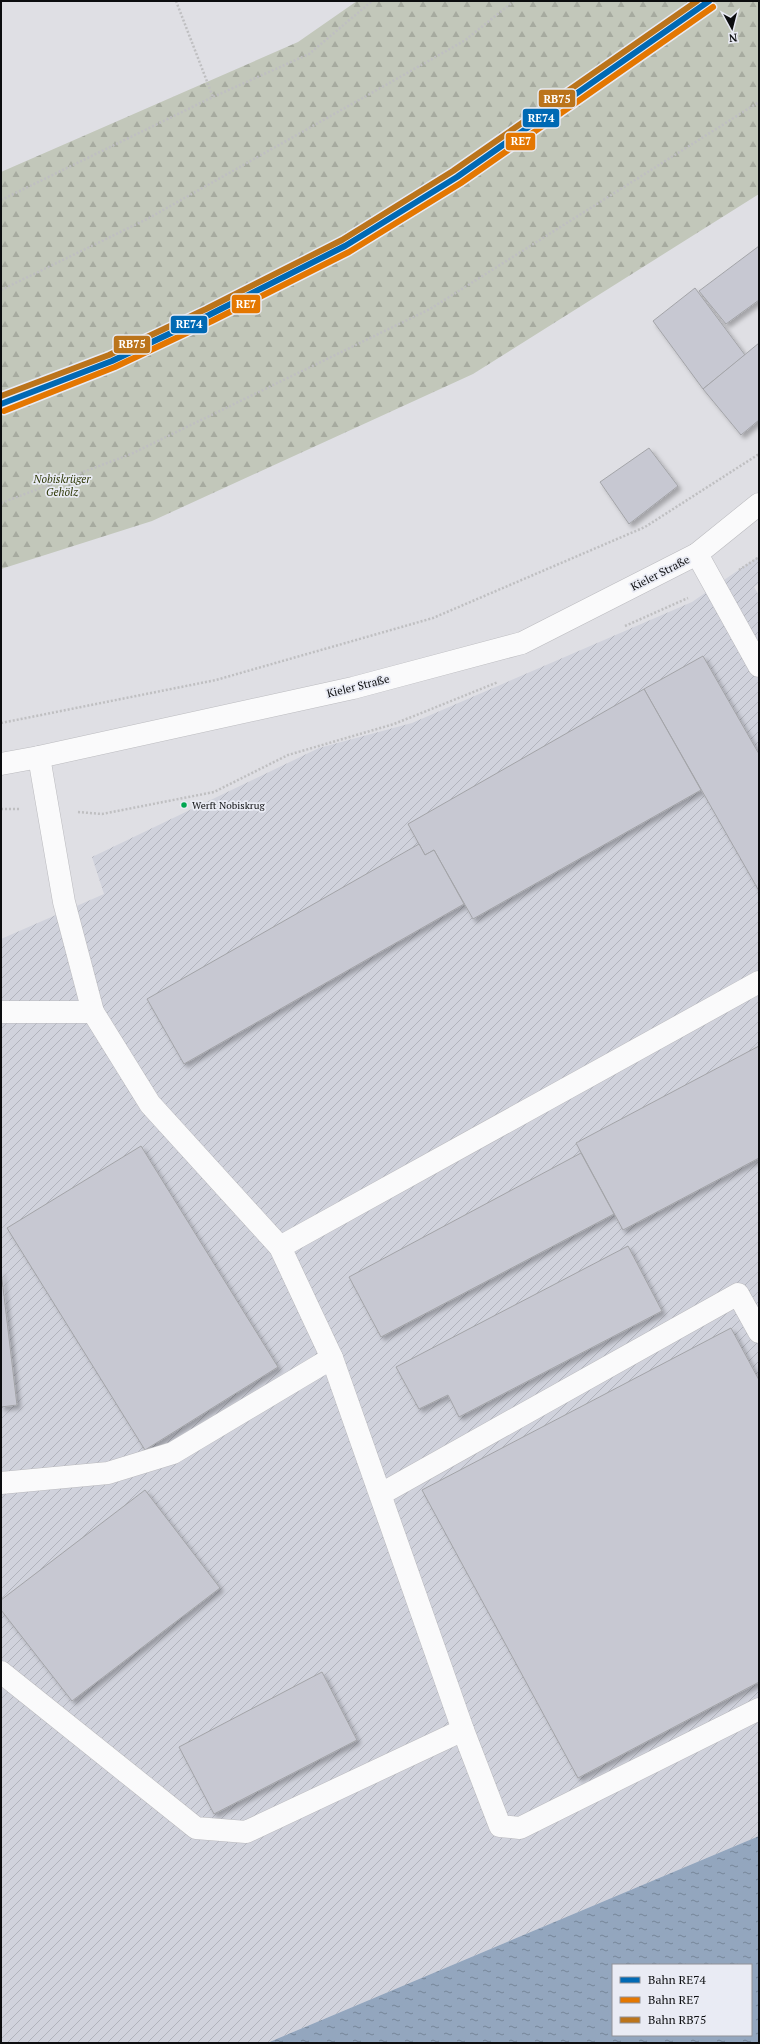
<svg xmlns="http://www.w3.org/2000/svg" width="760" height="2044" viewBox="0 0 760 2044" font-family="'PT Serif',serif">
<defs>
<pattern id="industrial-furrows" width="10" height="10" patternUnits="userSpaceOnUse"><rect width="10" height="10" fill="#d0d2dc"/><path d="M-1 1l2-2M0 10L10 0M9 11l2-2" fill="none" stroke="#b1b3bc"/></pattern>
<pattern id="forest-firs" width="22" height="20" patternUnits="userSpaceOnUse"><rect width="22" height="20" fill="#c2c7ba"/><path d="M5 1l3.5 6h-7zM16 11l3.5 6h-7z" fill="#a6aa9f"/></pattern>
<pattern id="water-ripples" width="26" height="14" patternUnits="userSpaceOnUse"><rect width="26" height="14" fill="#93a6be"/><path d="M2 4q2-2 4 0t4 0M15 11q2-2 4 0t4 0" fill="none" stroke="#768699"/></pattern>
<filter id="shadow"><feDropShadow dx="3.5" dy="3.5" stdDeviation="2" flood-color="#0004"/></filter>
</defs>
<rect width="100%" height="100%" fill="#dfdfe4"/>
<polygon fill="url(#industrial-furrows)" points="759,556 759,583 754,587 759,595 759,1836 267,2043 1,2043 1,939 104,894 92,857 319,748 412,723 692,602"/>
<polygon fill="url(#forest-firs)" points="357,1 759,1 759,194 473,374 152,521 1,569 1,172 298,42"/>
<path fill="url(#water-ripples)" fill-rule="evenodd" d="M 759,1836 L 759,2043 L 267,2043 ZM 613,1965 L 751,1965 L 751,2035 L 613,2035 Z"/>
<g fill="#c7c8d2" stroke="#a3a4a8" filter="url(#shadow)">
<polygon points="759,246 759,300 726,324 699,291"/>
<polygon points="695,288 745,355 703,389 653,321"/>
<polygon points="759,343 759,420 741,435 703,389"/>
<polygon points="649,448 678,486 629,524 600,482"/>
<polygon points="703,656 759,754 759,891 644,689"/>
<polygon points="644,689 701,790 473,919 434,850 425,855 408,824"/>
<polygon points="419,844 425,855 434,850 464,904 184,1064 147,999"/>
<polygon points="759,1046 759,1158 623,1230 576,1143"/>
<polygon points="141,1146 278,1367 145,1450 7,1228"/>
<polygon points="581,1153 614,1214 381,1337 349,1277"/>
<polygon points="628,1246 662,1311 459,1417 448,1395 419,1409 396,1367"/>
<polygon points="1,1271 17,1405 1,1407"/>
<polygon points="731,1328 759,1380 759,1682 578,1778 422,1490"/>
<polygon points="145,1490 220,1588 72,1701 1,1610 1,1600"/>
<polygon points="322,1672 357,1740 214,1814 179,1747"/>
</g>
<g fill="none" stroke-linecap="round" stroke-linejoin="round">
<g stroke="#bbbbbf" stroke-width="23">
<g id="minor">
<polyline points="697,554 759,666"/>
<polyline points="39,757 64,902 93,1012 150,1104 280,1247 332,1358 463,1730 500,1826 520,1828 759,1709"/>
<polyline points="1,1012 93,1012"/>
<polyline points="280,1247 759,982"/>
<polyline points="1,1483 108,1473 173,1453 332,1358"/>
<polyline points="381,1494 738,1294 759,1332"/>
<polyline points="1,1672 196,1828 246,1832 463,1730"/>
</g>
</g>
<g stroke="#bbbbbf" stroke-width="23">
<polyline id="major" points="1,764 39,757 353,688 522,643 697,554 759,504"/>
</g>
<g stroke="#bfbfc1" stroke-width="2.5" stroke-dasharray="2 2" stroke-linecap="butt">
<polyline points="176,1 213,97"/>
<polyline points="1,200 213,97 309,54 372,1"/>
<polyline points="1,290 149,218 464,41 514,1"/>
<polyline points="1,503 131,454 430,309 759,102"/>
<polyline points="739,570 759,557"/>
<polyline points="625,626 688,598"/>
<polyline points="1,723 216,680 433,618 645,527 759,454"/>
<polyline points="1,809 19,809"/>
<polyline points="78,812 102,814 214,792 288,755 394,724 498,682"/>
</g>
<use href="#minor" stroke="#fafafb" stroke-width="22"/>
<use href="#major" stroke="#fafafb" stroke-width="22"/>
<g stroke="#e9ebf4" stroke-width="9">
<polyline id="rail-1" points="1,404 112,361 209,315 345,246 457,177 709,1"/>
</g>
<g stroke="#e9ebf4" stroke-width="9">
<polyline id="rail-2" points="4,411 115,367 212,321 349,252 461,183 713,7"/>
</g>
<g stroke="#e9ebf4" stroke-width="9">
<polyline id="rail-3" points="1,396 109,355 206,309 342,240 453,171 697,1"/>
</g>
<use href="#rail-1" stroke="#0069b4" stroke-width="6"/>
<use href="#rail-2" stroke="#e47701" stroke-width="6"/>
<use href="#rail-3" stroke="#bb741b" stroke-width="6"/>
</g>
<circle fill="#00a651" stroke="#e9ebf4" stroke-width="1.5" cx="184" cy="805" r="3.5"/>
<g text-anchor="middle" stroke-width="3.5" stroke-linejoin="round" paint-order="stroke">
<g font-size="10" fill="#0c0d0f" stroke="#e9ebf4" text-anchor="start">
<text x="192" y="809">Werft Nobiskrug</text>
</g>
<g font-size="11" font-style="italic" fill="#303a09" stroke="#e9ebf4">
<text x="62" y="483">Nobiskrüger<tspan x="62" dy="13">Gehölz</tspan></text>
</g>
<g font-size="11" fill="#0c0d0f" stroke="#e9ebf4">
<text transform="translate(660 573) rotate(-27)" y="4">Kieler Straße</text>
<text transform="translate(358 686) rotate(-14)" y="4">Kieler Straße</text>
</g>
</g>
<g stroke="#e9ebf4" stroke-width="1.5">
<rect x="538" y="89" width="38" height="19" rx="4" fill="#bb741b"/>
<rect x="522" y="108" width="38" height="20" rx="4" fill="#0069b4"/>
<rect x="505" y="132" width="31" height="19" rx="4" fill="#e47701"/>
<rect x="231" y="294" width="30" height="20" rx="4" fill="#e47701"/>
<rect x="170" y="315" width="38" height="19" rx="4" fill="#0069b4"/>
<rect x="113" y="335" width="38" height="19" rx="4" fill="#bb741b"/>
</g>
<g font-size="11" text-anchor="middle" font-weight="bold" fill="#fff">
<text x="557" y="103">RB75</text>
<text x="541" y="122">RE74</text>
<text x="521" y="145">RE7</text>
<text x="246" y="308">RE7</text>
<text x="189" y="328">RE74</text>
<text x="132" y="348">RB75</text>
</g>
<rect width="760" height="2044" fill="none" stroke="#0c0d0f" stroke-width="4"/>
<rect x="612" y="1964" width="140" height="72" fill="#e9ebf4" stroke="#919298"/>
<rect x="620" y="1977" width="20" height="6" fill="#0069b4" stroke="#919298"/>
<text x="648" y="1984" font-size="12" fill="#0c0d0f">Bahn RE74</text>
<rect x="620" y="1997" width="20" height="6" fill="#e47701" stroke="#919298"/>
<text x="648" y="2004" font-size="12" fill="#0c0d0f">Bahn RE7</text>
<rect x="620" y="2017" width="20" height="6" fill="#bb741b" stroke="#919298"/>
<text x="648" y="2024" font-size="12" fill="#0c0d0f">Bahn RB75</text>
<g transform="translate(732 28) rotate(173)" stroke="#e9ebf4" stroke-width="3" paint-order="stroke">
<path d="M0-3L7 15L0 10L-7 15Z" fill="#0c0d0f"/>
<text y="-6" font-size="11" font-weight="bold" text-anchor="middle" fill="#0c0d0f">N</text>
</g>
</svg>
